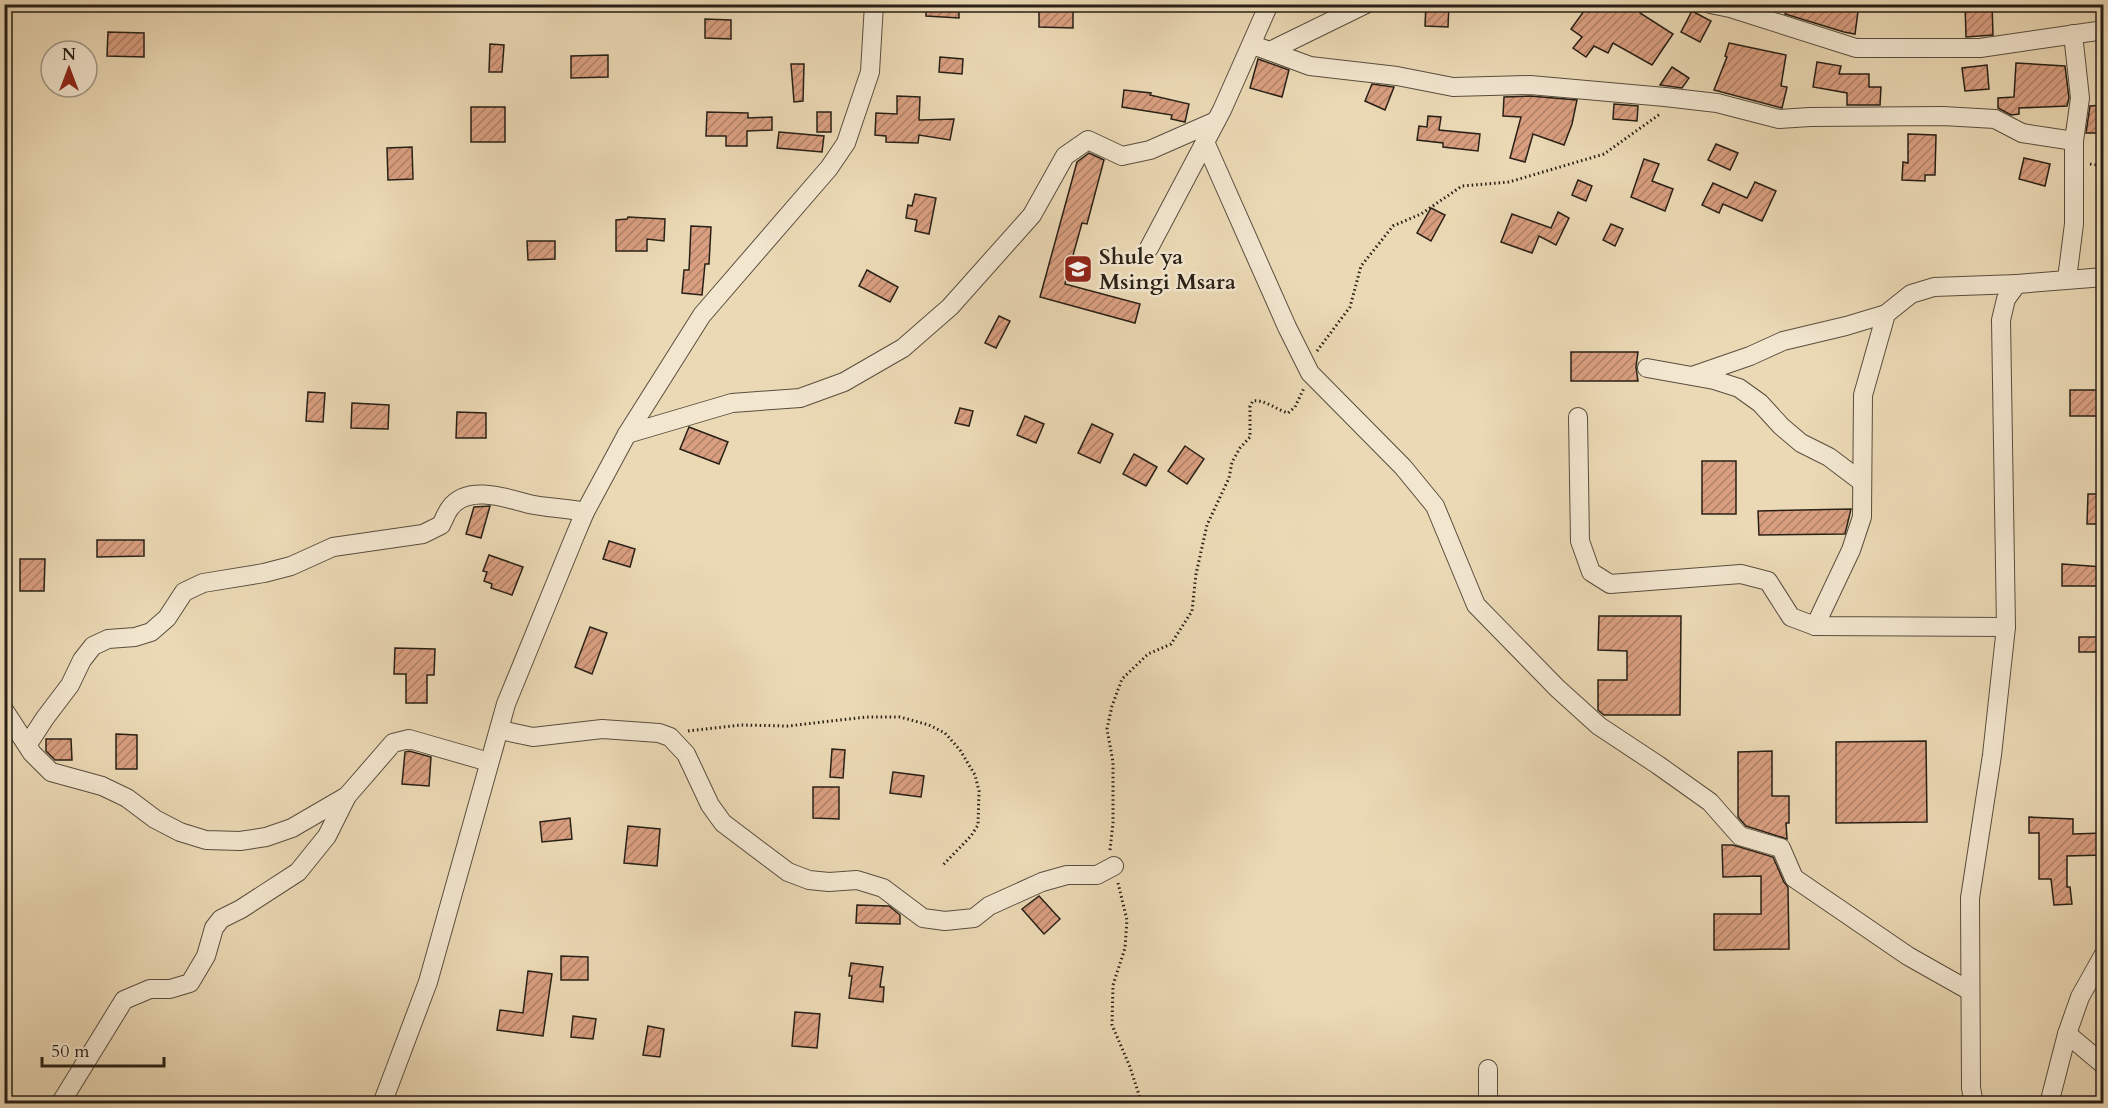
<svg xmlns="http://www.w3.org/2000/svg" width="2108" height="1108" viewBox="0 0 2108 1108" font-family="Cardo,serif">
<defs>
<pattern id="building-hatch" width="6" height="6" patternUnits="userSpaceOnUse" patternTransform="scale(1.5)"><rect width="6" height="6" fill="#d99f80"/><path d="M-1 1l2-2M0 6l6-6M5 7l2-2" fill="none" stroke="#b08168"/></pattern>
</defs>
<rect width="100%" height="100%" fill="#ebd9b5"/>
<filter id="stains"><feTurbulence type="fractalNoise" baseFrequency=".00333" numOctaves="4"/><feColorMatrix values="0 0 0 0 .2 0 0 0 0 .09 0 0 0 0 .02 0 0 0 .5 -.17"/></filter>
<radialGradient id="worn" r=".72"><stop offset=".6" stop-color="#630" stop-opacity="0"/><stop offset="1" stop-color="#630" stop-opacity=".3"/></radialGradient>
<g fill="url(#building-hatch)" stroke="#282016" stroke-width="1.5">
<polygon points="926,4 959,4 959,18 926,16"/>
<polygon points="1039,4 1073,4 1073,28 1039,27"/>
<polygon points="1426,4 1449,4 1448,27 1425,26"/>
<polygon points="1589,4 1644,4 1640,13 1673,34 1652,65 1613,43 1608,53 1594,46 1586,57 1573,48 1582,37 1571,29"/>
<polygon points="1788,4 1859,4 1855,34 1844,32 1785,14"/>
<polygon points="1965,4 1992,4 1993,35 1966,37"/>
<polygon points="1692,11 1711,21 1700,42 1681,32"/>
<polygon points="705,19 731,20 731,39 705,38"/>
<polygon points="108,32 144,33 144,57 107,56"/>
<polygon points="1729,43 1786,55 1781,86 1787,87 1782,108 1714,90 1727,57 1725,56"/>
<polygon points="490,44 504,45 502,72 489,72"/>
<polygon points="608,55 608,77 571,78 571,56"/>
<polygon points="940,57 963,59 962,74 939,72"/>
<polygon points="1258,59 1289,70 1282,97 1250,88"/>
<polygon points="1817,62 1841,66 1839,74 1869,74 1869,87 1881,87 1880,105 1847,105 1847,93 1813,87"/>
<polygon points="2016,63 2065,66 2069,98 2067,106 2019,108 2019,114 2011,115 1998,108 1998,98 2014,97"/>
<polygon points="791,64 804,64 803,101 794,102"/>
<polygon points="1987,65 1989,89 1965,91 1962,68"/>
<polygon points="1672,67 1689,78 1682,88 1660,85"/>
<polygon points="1372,84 1394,87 1385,110 1365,101"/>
<polygon points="1124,90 1151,93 1150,95 1189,104 1185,122 1171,119 1172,115 1122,107"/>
<polygon points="897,96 920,97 919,120 954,119 950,140 919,135 918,143 886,142 886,136 875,135 876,113 897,114"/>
<polygon points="1530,96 1577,100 1572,124 1564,145 1533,134 1525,162 1510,158 1521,117 1503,116 1504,97"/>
<polygon points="1614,104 1638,106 1637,121 1613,119"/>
<polygon points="2103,105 2103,133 2086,133 2090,106"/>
<rect x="471" y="107" width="34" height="35"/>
<polygon points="707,112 748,113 748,118 772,117 772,130 747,131 747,146 726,146 726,136 706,136"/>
<rect x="817" y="112" width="14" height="20"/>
<polygon points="1428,116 1441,117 1439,130 1480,134 1478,151 1443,147 1443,143 1417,140 1419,126 1427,127"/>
<polygon points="779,132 824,136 822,152 777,148"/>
<polygon points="1908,134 1936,135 1935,175 1925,175 1925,181 1902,180 1903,162 1908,163"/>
<polygon points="1716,144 1738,153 1730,170 1708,160"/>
<polygon points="412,147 413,179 388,180 387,148"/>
<polygon points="1089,153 1104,160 1087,224 1082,223 1065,284 1140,304 1135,323 1040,297 1077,162"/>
<polygon points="2024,158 2050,164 2045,186 2019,179"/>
<polygon points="1644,159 1659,164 1652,181 1673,189 1665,211 1631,197"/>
<polygon points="1578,180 1592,186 1586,201 1572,195"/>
<polygon points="1755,182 1776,191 1762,221 1723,204 1719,213 1702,205 1713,183 1747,198"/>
<polygon points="915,194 936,198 929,234 915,231 917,220 906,218 908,205 912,206"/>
<polygon points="1431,208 1445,215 1431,241 1417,233"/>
<polygon points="1558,212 1569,218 1556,245 1539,236 1532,253 1501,242 1512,214 1551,228"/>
<polygon points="628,217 665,219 664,241 647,239 647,251 616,251 616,220 627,219"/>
<polygon points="1611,224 1623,229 1615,246 1603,240"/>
<polygon points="691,226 711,227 709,264 705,264 702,295 682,293 684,270 689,270"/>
<polygon points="527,241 555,241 555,259 528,260"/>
<polygon points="867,270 898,287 890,302 859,286"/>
<polygon points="999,316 1010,321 996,348 985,343"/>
<polygon points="1571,352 1638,352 1636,367 1638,381 1571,381"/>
<rect x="2070" y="390" width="29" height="26"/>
<polygon points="308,392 325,393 323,422 306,421"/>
<polygon points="352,403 389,405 388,429 351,428"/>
<polygon points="960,408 973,411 969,426 955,423"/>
<polygon points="457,412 486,413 486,438 456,438"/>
<polygon points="1025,416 1044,424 1036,443 1017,435"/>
<polygon points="1092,424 1113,434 1100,463 1078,453"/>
<polygon points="689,427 728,442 719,464 680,449"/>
<polygon points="1185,446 1204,459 1187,484 1168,471"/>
<polygon points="1134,454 1157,467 1146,486 1123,474"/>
<rect x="1702" y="461" width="34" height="53"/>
<polygon points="2088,494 2103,494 2103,524 2087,524"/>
<polygon points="490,506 481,538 466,534 474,507"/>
<polygon points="1851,509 1845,534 1759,535 1758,511"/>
<polygon points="97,540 144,540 144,556 97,557"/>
<polygon points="609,541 635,549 630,567 603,559"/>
<polygon points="489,555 523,567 512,595 491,588 492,584 484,581 487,572 483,571"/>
<polygon points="20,559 45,559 44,591 20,591"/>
<polygon points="2062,564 2103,567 2103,586 2062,586"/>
<polygon points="1599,616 1681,616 1680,715 1604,715 1598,710 1598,680 1627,680 1627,651 1598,650"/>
<polygon points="590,627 607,633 592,674 575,667"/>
<rect x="2079" y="637" width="24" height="15"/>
<polygon points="395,648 435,649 434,675 427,675 427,703 406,703 406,674 394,674"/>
<polygon points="116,734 137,735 137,769 116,769"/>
<polygon points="46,739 71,739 72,760 55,760 46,751"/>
<polygon points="1926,741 1927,822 1836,823 1836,742"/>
<polygon points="832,749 845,750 843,778 830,777"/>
<polygon points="409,751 431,757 429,786 402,784 405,752"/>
<polygon points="1772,751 1772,796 1789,796 1789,823 1786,823 1787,839 1746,826 1738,817 1738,752"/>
<polygon points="893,772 924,776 921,797 890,793"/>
<polygon points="813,787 839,787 839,819 813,818"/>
<polygon points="2029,817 2073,819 2073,834 2103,833 2103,855 2067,856 2067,887 2070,887 2072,904 2054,905 2051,879 2039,879 2039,833 2029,833"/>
<polygon points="570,818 572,839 542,842 540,822"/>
<polygon points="628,826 660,829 657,866 624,863"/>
<polygon points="1722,845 1733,845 1773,857 1784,882 1788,887 1789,949 1714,950 1714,914 1761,914 1761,876 1723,877"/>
<polygon points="1039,896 1060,919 1044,934 1022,909"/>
<polygon points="857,905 889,906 900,915 900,924 856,923"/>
<polygon points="561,956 588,957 588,980 561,980"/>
<polygon points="851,963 883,967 880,987 884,987 883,1002 849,998 852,976 849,976"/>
<polygon points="528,971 552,974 543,1036 497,1030 500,1010 523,1013"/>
<polygon points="795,1012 820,1014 817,1048 792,1046"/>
<polygon points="573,1016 596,1019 593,1039 571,1037"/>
<polygon points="648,1026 664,1029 660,1057 643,1055"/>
</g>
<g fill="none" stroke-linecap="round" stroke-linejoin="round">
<g stroke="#594e3e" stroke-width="20">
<g id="minor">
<polyline points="1710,4 1730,8 1856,48 1980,48 2104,30"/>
<polyline points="1253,45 1310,66 1397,76 1453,87 1530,85 1665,97 1717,103 1779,119 1810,117 1943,116 1995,119 2022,133 2074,141"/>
<polyline points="1270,51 1366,4"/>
<polyline points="1205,142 1287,327 1310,373 1403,467 1435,506 1476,605 1557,688 1599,726 1658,765 1710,802 1740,836 1781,848 1794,878 1908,956 1970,991"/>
<polyline points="1149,248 1222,110 1269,4"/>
<polyline points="2067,279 2074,224 2074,141 2080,98 2073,34"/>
<polyline points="1647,368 1714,380 1739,388 1760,403 1781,426 1801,443 1829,457 1862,482"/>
<polyline points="1695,375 1750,356 1783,341 1846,326 1886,314"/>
<polyline points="1578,417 1580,541 1591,572 1610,584 1741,574 1768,581 1791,617 1815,626 2006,627"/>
<polyline points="627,434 732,403 800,398 844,382 903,348 950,307 1032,215 1065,156 1088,140 1122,156 1150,150 1216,121"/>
<polyline points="1815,626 1851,550 1862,517 1863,395 1886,314 1911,294 1934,287 2017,284"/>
<polyline points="4,710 32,753 51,772 102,786 127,798 155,819 180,832 206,840 240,841 266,837 292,828 347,796"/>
<polyline points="500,730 533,737 602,729 659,733 670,737 686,754 710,805 723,823 788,872 809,880 829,882 857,880 883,888 923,918 945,921 974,918 989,906 1042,882 1067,875 1097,875 1114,866"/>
<path d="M 28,744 L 45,718 L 70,685 L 82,660 L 93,646 L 108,639 L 135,637 L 151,632 L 167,618 L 184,592 L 203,583 L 264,573 L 291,566 L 333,547 L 423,534 L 441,525 C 444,520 446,513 450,508 C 467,484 507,498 529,504 C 547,508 567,508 585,512"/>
<polyline points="2067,1034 2104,1065"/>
<polyline points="60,1104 124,1000 150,989 170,989 190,983 206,956 214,928 221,919 241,909 298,872 327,836 347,796 393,743 409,739 489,762"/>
<polyline points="382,1104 428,982 506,704 574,538 585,512 627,434 702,315 829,168 846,143 870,72 874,4"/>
<polyline points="1488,1104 1488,1069"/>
<polyline points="1974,1104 1971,1088 1970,898 1992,755 2006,627 2001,320 2006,299 2017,284 2104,277"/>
<polyline points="2049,1104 2067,1034 2080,997 2104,954"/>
</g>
</g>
<g stroke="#282016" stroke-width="3" stroke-dasharray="1.5 3" stroke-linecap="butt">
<polyline points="2090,164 2104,166"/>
<polyline points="1317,351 1350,307 1361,266 1393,226 1421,214 1462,186 1509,182 1604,154 1660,114"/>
<polyline points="688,731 741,725 788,726 866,717 900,717 929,725 945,733 960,750 975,775 979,791 978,825 971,836 942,866"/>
<path d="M 1110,850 L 1113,823 L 1113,762 L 1107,729 L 1112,706 L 1122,679 L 1148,654 L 1171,644 L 1192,611 L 1196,574 L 1207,525 L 1229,478 L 1232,462 L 1240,448 L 1250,437 L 1250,406 L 1253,401 C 1264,399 1277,410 1288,413 L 1295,407 L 1304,388"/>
<polyline points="1118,883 1127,920 1125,948 1113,985 1112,1025 1130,1067 1142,1104"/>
</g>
<use href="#minor" stroke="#f2e6cf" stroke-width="18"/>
</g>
<defs>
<g id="school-square" transform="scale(1.5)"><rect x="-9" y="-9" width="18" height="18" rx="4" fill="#8f2418" stroke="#f2e6cf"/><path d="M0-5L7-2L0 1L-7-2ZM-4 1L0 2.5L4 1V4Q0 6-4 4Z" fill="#fff"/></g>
</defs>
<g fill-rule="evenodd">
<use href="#school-square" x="1078" y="269"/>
</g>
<g text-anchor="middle" stroke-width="5" stroke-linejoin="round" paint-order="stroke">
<g font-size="22" font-weight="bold" fill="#282016" stroke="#f2e6cf" text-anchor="start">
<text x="1099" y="264">Shule ya<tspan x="1099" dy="25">Msingi Msara</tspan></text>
</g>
</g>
<rect width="2108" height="1108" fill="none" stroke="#ebd9b5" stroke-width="24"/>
<rect x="6" y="6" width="2096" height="1096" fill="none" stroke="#282016" stroke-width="3"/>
<rect x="12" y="12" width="2084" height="1084" fill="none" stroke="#282016" stroke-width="1.5"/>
<g transform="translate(69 69)"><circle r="28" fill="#f2e6cf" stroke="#a19785" stroke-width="1.5"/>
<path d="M0-4.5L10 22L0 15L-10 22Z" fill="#8f2418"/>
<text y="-9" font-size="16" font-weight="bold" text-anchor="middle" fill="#282016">N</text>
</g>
<path d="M42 1057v9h122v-9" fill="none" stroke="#282016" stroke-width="3"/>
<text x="51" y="1057" font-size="18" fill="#282016" stroke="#f2e6cf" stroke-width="4.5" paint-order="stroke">50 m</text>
<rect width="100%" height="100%" filter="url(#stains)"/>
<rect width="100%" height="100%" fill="url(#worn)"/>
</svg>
